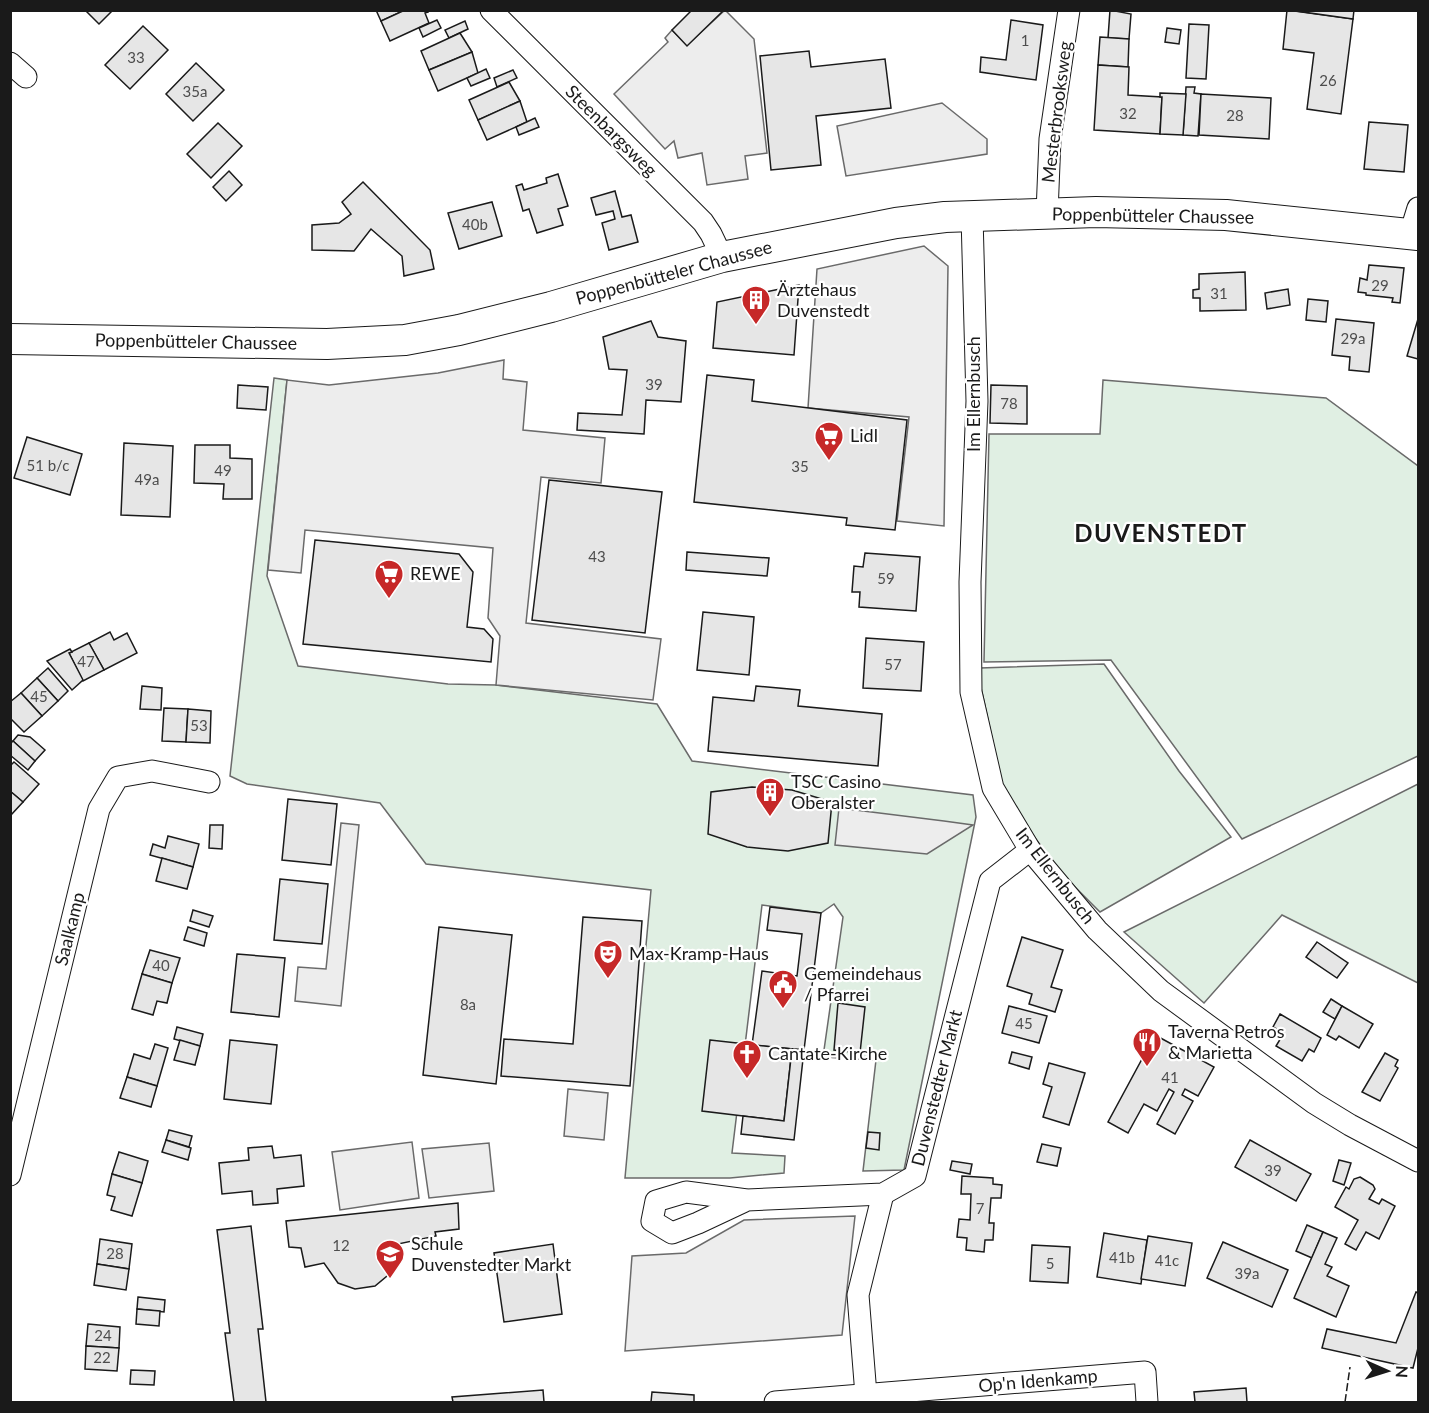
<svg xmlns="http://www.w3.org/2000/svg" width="1429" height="1413" viewBox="0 0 1429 1413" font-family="Lato,sans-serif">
<rect width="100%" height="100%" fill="#fff"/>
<g fill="#e0efe3" stroke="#6a6a6a" stroke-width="1.5">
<polygon points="274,378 287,380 267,576 298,666 448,684 496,685 657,704 692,761 973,795 976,817 904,1170 863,1171 876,1060 823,1057 843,917 834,904 821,913 762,905 732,1153 785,1156 784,1173 730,1178 625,1178 651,890 426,864 380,803 247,784 230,776"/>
<polygon points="1103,380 1326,398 1418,466 1418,756 1242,839 1111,660 984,662 989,434 1100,434"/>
<polygon points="1104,664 1179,771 1231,837 1100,912 1063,875 1005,798 980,683 980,668"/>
<polygon points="1418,784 1418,983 1282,915 1204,1003 1124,932"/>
</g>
<g fill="#ededed" stroke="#6a6a6a" stroke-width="1.5">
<polygon points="724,11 726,11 754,39 767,153 745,156 748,179 707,185 702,153 678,158 674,141 665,149 614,94 668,42 665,38 672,30 687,45"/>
<polygon points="942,103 987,139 987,154 846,176 837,126"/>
<polygon points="924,246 948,266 944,526 897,521 909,417 808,408 817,269"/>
<polygon points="504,360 503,379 527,382 523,430 605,438 601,483 541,477 526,623 661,639 653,700 496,685 500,636 488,618 493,548 305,530 301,573 268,570 287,380 329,385 438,373"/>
<polygon points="839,808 944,821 973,825 927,854 835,845"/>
<polygon points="341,823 359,825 341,1006 295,1001 298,967 326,969"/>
<polygon points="568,1089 608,1093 604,1140 564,1136"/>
<polygon points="412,1142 419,1198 340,1210 332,1152"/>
<polygon points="489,1143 494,1191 429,1198 422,1149"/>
<polygon points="855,1216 842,1335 625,1351 632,1256 686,1253 744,1220"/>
</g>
<g fill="#e6e6e6" stroke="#1a1a1a" stroke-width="1.5">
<polygon points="85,10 113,10 99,24"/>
<polygon points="376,10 405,10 381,21"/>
<polygon points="405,10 427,10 428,12 425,13 429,23 390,41 381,21"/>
<polygon points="692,10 724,10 687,46 672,30"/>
<polygon points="1110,10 1131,14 1129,39 1108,38"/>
<polygon points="1287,10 1353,19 1341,114 1307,109 1314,53 1283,49"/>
<polygon points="1289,10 1354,10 1353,19"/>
<polygon points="437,20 441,28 423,37 419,28"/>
<polygon points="1011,20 1043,25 1036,80 980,72 981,57 1006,60"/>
<polygon points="465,21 468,29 449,38 445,30"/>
<polygon points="1189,24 1209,25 1206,79 1186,78"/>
<polygon points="143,26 168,50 130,89 105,65"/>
<polygon points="1167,28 1181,30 1179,44 1165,42"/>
<polygon points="460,33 472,52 429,70 421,51"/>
<polygon points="1100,37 1129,39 1128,67 1098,65"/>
<polygon points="809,51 811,67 885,59 891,108 816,116 821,165 771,170 760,56"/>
<polygon points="472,52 478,73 438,91 429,70"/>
<polygon points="196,63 224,90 193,121 166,94"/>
<polygon points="1098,65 1129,67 1128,95 1162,97 1160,134 1094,130"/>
<polygon points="486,69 490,78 471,86 467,78"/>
<polygon points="513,70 517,78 497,87 494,78"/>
<polygon points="509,82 520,101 478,120 469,100"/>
<polygon points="1186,87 1195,87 1194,93 1201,94 1198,136 1183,135"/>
<polygon points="1160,93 1186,94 1183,135 1160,134 1162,97 1160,97"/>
<polygon points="1201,94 1271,98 1269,139 1199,135"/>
<polygon points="520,101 527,122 487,140 478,120"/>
<polygon points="535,118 539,127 519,135 516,127"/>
<polygon points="1369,122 1408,125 1404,172 1364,169"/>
<polygon points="218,123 242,146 211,178 187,154"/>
<polygon points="229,171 242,185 226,201 213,187"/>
<polygon points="558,174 568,206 558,209 563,225 537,233 529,209 523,211 516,186 522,184 524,190 547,183 546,178"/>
<polygon points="363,182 430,250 434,269 404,276 402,256 371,229 354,251 312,250 312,225 339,223 351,214 342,202"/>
<polygon points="615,191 622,217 631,215 638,242 609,250 602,223 615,219 613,211 596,215 591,198"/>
<polygon points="492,202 502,236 459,249 448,213"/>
<polygon points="1369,265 1404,268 1400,303 1392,302 1393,298 1366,295 1366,293 1358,292 1360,278 1367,280"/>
<polygon points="1245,272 1246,310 1200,311 1200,298 1193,298 1193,290 1199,289 1199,274"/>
<polygon points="799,285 794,355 713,348 717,302"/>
<polygon points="1288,289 1290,305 1267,309 1265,293"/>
<polygon points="1308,299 1328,301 1326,322 1306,320"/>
<polygon points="1336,319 1374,323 1369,372 1349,370 1350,357 1332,355"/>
<polygon points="1418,319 1418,359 1407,356"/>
<polygon points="651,321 658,337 686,341 681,402 646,400 644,434 577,430 578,413 622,415 627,370 609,369 603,337"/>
<polygon points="707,375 754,380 752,401 907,420 895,530 846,525 847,518 694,502"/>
<polygon points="238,385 268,387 266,410 237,408"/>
<polygon points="991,385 1027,386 1027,424 990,423"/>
<polygon points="27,437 82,454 70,495 14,478"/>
<polygon points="124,443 173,446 170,517 121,515"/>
<polygon points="195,445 230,445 230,458 252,459 252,499 223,499 224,484 194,483"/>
<polygon points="549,480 662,492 645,633 532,620"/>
<polygon points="315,540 459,554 473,572 467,627 484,629 493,639 491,662 303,644"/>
<polygon points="687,552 769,558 767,576 686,570"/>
<polygon points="865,553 920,557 916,611 859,607 860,592 852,592 854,566 863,567"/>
<polygon points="703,612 754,617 749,675 697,670"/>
<polygon points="110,632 114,640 127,633 137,653 104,670 89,643"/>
<polygon points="866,638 924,642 921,691 863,688"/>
<polygon points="89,643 104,670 83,681 69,653"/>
<polygon points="70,649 72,652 69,653 83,680 72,690 47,661"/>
<polygon points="48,668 68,691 58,701 37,678"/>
<polygon points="37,678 58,701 42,716 21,693"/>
<polygon points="142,686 162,688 161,710 140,709"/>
<polygon points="756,686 800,690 798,706 882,714 878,766 708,751 713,697 754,701"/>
<polygon points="21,693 42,716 24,732 10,718 10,702"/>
<polygon points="164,708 188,709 186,742 162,741"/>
<polygon points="188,709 211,711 210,743 186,742"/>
<polygon points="18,735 30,737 45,750 35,761 13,741"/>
<polygon points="13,741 35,761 28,770 10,755 10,744"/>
<polygon points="14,762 39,784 23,802 10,791 10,766"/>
<polygon points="752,787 792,790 832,802 828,843 788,851 747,847 708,834 711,792"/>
<polygon points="10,791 23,802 10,816"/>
<polygon points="288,799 337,804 331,865 282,860"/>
<polygon points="210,825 223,825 222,849 209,848"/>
<polygon points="168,836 199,844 193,867 150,855 153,844 165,848"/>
<polygon points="162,858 193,867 187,889 156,881"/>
<polygon points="280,879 328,884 322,944 274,940"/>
<polygon points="770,907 821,913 804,1050 752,1045 762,971 797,976 802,934 767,930"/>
<polygon points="193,910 213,916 209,927 190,921"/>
<polygon points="583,917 642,921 630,1086 501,1076 504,1039 573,1044"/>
<polygon points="188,927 207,933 204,946 184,940"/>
<polygon points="439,927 512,935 496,1084 423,1075"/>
<polygon points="1022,937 1063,950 1051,987 1062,990 1055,1012 1029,1004 1032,994 1007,986"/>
<polygon points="1317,942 1348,963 1337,978 1306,957"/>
<polygon points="150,950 180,958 172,983 142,974"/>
<polygon points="237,954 285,958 279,1017 231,1012"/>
<polygon points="142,974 172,983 167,1003 157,1001 153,1015 132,1009"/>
<polygon points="1331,999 1342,1006 1335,1019 1323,1012"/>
<polygon points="838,1003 865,1007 860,1053 834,1050"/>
<polygon points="1009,1006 1047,1016 1039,1043 1002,1033"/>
<polygon points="1342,1006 1373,1024 1359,1048 1339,1036 1336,1040 1327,1035"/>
<polygon points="1280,1014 1321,1038 1314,1052 1309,1049 1302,1061 1276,1046 1284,1033 1273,1027"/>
<polygon points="177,1027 203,1034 200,1046 174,1039"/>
<polygon points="1155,1035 1214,1067 1198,1096 1185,1089 1182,1095 1193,1101 1175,1134 1157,1124 1174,1092 1169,1089 1157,1111 1144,1104 1128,1133 1108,1122"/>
<polygon points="180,1040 200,1046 195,1065 174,1060"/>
<polygon points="230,1040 277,1045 271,1104 224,1099"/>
<polygon points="710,1040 792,1049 784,1121 702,1111"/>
<polygon points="155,1044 168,1048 157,1086 127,1077 134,1054 150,1059"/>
<polygon points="792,1049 804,1050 794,1140 741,1134 743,1116 784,1121"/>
<polygon points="1012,1052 1032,1057 1029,1069 1009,1063"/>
<polygon points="1385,1053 1398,1060 1395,1066 1398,1068 1380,1101 1362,1092"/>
<polygon points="1049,1063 1085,1073 1069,1125 1043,1117 1052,1087 1043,1084"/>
<polygon points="127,1077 157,1086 151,1107 120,1098"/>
<polygon points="169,1130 192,1136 189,1147 166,1140"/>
<polygon points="868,1132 880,1133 879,1150 866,1148"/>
<polygon points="166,1140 191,1148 188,1160 162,1152"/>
<polygon points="1250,1140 1311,1174 1296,1201 1235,1167"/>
<polygon points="1042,1144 1061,1148 1057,1166 1037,1162"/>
<polygon points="272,1146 274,1158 301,1155 304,1186 277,1189 278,1203 253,1205 252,1191 222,1194 219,1163 249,1160 248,1148"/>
<polygon points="119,1152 148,1161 142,1183 112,1174"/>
<polygon points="1339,1160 1351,1163 1344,1185 1333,1181"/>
<polygon points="952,1161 972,1164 970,1174 950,1170"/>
<polygon points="112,1174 142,1183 132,1216 111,1210 115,1197 107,1195"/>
<polygon points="962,1176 993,1178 993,1184 1002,1185 1001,1198 991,1198 989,1223 994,1223 993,1240 985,1240 984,1252 966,1250 967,1238 957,1237 959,1219 970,1220 971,1194 961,1194"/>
<polygon points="1360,1177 1373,1185 1375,1189 1369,1199 1379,1204 1382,1199 1395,1206 1379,1239 1366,1232 1356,1250 1345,1244 1358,1220 1335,1207 1346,1187 1349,1189 1354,1179"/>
<polygon points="458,1203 459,1229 435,1232 436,1236 393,1245 393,1263 387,1276 375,1286 355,1289 338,1283 324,1263 305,1267 301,1248 289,1247 286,1221"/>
<polygon points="1307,1225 1323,1232 1312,1258 1296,1251"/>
<polygon points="251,1226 263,1329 258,1329 266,1402 234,1402 225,1333 230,1333 217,1230"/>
<polygon points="1323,1232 1337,1238 1325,1264 1332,1267 1327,1276 1349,1286 1336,1317 1294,1298"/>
<polygon points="1104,1233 1147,1240 1141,1284 1097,1277"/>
<polygon points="1148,1236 1192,1243 1185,1286 1141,1279"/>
<polygon points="100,1239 132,1244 129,1269 97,1264"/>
<polygon points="1223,1242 1288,1270 1272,1307 1207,1278"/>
<polygon points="553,1244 562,1314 504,1322 494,1253"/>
<polygon points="1032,1245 1070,1247 1068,1283 1030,1281"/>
<polygon points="97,1264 129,1269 126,1290 94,1285"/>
<polygon points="1416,1292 1418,1293 1418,1348 1413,1368 1322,1348 1327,1329 1396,1343"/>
<polygon points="138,1297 165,1300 164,1312 137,1309"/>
<polygon points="137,1309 160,1311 159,1326 136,1324"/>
<polygon points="88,1324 120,1327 119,1348 86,1346"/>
<polygon points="86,1346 119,1348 117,1371 85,1369"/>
<polygon points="131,1370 155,1371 154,1385 130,1384"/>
<polygon points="1246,1388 1247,1402 1195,1402 1194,1392"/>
<polygon points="543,1390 544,1402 453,1402 452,1397"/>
<polygon points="652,1392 694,1395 694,1402 651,1402"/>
</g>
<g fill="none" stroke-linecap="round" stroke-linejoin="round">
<g stroke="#1a1a1a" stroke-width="23">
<g id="minor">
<polyline points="491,10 703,222 711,234 722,257"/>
<polyline points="10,63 26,77"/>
<polyline points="1047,213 1050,139 1069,10"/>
<polyline points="972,216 977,401 970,582 971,692 993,788 1030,850 1097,930 1161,991 1314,1103 1350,1125 1418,1161"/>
<polyline points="1410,234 1418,208"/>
<polyline points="10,1175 99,809 118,777 152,771 209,782"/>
<polyline points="747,1200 698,1223 672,1233 652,1221 656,1201 686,1192 747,1200 883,1194 915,1176 990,881 1030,850"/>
<polyline points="866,1395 858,1295 883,1194"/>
<polyline points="775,1402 1145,1372 1147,1402"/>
</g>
</g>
<g stroke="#1a1a1a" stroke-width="32">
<polyline id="secondary" points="10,339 327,344 405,340 459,330 551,307 722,257 896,223 945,217 1096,212 1226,215 1418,235"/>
</g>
<use href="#minor" stroke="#fff" stroke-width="21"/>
<use href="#secondary" stroke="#fff" stroke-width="30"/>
<polyline stroke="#1a1a1a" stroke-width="1.5" stroke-dasharray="8 3" stroke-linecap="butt" points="1345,1402 1350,1367"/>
</g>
<defs>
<g id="building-pin" transform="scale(1.5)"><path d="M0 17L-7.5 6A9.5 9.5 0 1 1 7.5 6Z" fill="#c62828" stroke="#fff"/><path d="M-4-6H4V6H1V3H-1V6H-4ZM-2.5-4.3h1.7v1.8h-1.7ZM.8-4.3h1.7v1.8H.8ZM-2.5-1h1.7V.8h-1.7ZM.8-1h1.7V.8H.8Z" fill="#fff"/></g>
<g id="supermarket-pin" transform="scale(1.5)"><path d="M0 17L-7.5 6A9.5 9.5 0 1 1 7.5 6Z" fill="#c62828" stroke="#fff"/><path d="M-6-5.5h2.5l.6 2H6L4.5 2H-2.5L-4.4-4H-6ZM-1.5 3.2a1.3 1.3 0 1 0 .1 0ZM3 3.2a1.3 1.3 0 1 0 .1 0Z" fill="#fff"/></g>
<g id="theatre-pin" transform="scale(1.5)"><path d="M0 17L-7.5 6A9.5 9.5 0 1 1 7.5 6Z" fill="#c62828" stroke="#fff"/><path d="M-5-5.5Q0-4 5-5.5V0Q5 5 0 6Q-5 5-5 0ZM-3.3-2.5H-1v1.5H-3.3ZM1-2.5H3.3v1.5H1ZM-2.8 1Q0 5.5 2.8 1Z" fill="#fff"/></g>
<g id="civic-pin" transform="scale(1.5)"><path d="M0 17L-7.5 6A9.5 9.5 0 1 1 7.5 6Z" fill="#c62828" stroke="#fff"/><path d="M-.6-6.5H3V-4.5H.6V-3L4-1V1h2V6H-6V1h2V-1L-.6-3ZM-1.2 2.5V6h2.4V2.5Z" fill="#fff"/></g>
<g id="restaurant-pin" transform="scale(1.5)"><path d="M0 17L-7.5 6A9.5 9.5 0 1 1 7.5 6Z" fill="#c62828" stroke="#fff"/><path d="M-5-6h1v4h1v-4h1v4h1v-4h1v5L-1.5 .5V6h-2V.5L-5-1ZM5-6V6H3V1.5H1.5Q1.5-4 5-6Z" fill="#fff"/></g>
<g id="church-pin" transform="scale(1.5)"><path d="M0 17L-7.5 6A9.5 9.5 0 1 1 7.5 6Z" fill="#c62828" stroke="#fff"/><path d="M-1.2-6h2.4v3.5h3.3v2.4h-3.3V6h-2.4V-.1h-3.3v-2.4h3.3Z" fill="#fff"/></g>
<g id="school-pin" transform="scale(1.5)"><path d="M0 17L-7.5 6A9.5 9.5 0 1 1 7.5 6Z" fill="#c62828" stroke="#fff"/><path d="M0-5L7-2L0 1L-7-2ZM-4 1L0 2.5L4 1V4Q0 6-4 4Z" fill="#fff"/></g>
</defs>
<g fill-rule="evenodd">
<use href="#building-pin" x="756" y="300"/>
<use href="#supermarket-pin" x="829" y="436"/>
<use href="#supermarket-pin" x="389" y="574"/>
<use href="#building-pin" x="770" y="792"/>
<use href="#theatre-pin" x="608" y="954"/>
<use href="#civic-pin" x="783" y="984"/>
<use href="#restaurant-pin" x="1147" y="1042"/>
<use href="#church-pin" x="747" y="1054"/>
<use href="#school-pin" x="390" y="1254"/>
</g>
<g text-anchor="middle" stroke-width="4.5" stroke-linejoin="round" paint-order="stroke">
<g font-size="15" fill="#4d4d4d">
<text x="1025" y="46">1</text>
<text x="136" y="63">33</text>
<text x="1328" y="86">26</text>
<text x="195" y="97">35a</text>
<text x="1128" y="119">32</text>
<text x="1235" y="121">28</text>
<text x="475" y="230">40b</text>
<text x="1380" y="291">29</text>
<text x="1219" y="299">31</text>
<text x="1353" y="344">29a</text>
<text x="654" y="390">39</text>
<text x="1009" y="409">78</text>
<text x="48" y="471">51 b/c</text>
<text x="800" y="472">35</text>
<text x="223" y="476">49</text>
<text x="147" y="485">49a</text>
<text x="597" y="562">43</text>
<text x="886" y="584">59</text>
<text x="86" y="667">47</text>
<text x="893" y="670">57</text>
<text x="39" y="702">45</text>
<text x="199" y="731">53</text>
<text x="161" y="971">40</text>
<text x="468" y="1010">8a</text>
<text x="1024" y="1029">45</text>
<text x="1170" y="1083">41</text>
<text x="1273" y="1176">39</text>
<text x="980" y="1214">7</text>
<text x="341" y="1251">12</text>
<text x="115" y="1259">28</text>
<text x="1122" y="1263">41b</text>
<text x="1167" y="1266">41c</text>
<text x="1050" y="1269">5</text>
<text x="1247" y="1279">39a</text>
<text x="103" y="1341">24</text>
<text x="102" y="1363">22</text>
</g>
<g font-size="18" fill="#1a1a1a" stroke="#fff">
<text transform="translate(1057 112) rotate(-83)" y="6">Mesterbrooksweg</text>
<text transform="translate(611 131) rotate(45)" y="6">Steenbargsweg</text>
<text transform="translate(1153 216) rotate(1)" y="6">Poppenbütteler Chaussee</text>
<text transform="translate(674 273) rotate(-15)" y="6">Poppenbütteler Chaussee</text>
<text transform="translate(196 342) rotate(1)" y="6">Poppenbütteler Chaussee</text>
<text transform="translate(974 394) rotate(-90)" y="6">Im Ellernbusch</text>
<text transform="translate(1055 876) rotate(52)" y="6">Im Ellernbusch</text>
<text transform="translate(70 929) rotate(-76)" y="6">Saalkamp</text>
<text transform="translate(937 1088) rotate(-76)" y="6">Duvenstedter Markt</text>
<text transform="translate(1038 1381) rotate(-5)" y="6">Op'n Idenkamp</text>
</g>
<g font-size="18" fill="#1a1a1a" stroke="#fff" text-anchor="start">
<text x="777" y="296">Ärztehaus<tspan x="777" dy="21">Duvenstedt</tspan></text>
<text x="850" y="442">Lidl</text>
<text x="410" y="580">REWE</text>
<text x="791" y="788">TSC Casino<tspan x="791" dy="21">Oberalster</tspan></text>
<text x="629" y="960">Max-Kramp-Haus</text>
<text x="804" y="980">Gemeindehaus<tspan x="804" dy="21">/ Pfarrei</tspan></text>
<text x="1168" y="1038">Taverna Petros<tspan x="1168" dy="21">&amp; Marietta</tspan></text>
<text x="768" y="1060">Cantate-Kirche</text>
<text x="411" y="1250">Schule<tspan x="411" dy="21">Duvenstedter Markt</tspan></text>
</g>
<g font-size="24" font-weight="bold" letter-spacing="1.5" fill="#1a1a1a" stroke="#fff">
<text x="1161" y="542">DUVENSTEDT</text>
</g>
</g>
<rect width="1429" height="1413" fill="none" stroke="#1a1a1a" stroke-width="24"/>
<g transform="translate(1387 1371) rotate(93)" stroke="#ffffff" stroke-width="4.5" paint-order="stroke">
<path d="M0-4.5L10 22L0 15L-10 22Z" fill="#1a1a1a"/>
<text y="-9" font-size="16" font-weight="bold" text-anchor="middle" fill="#1a1a1a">N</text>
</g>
</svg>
